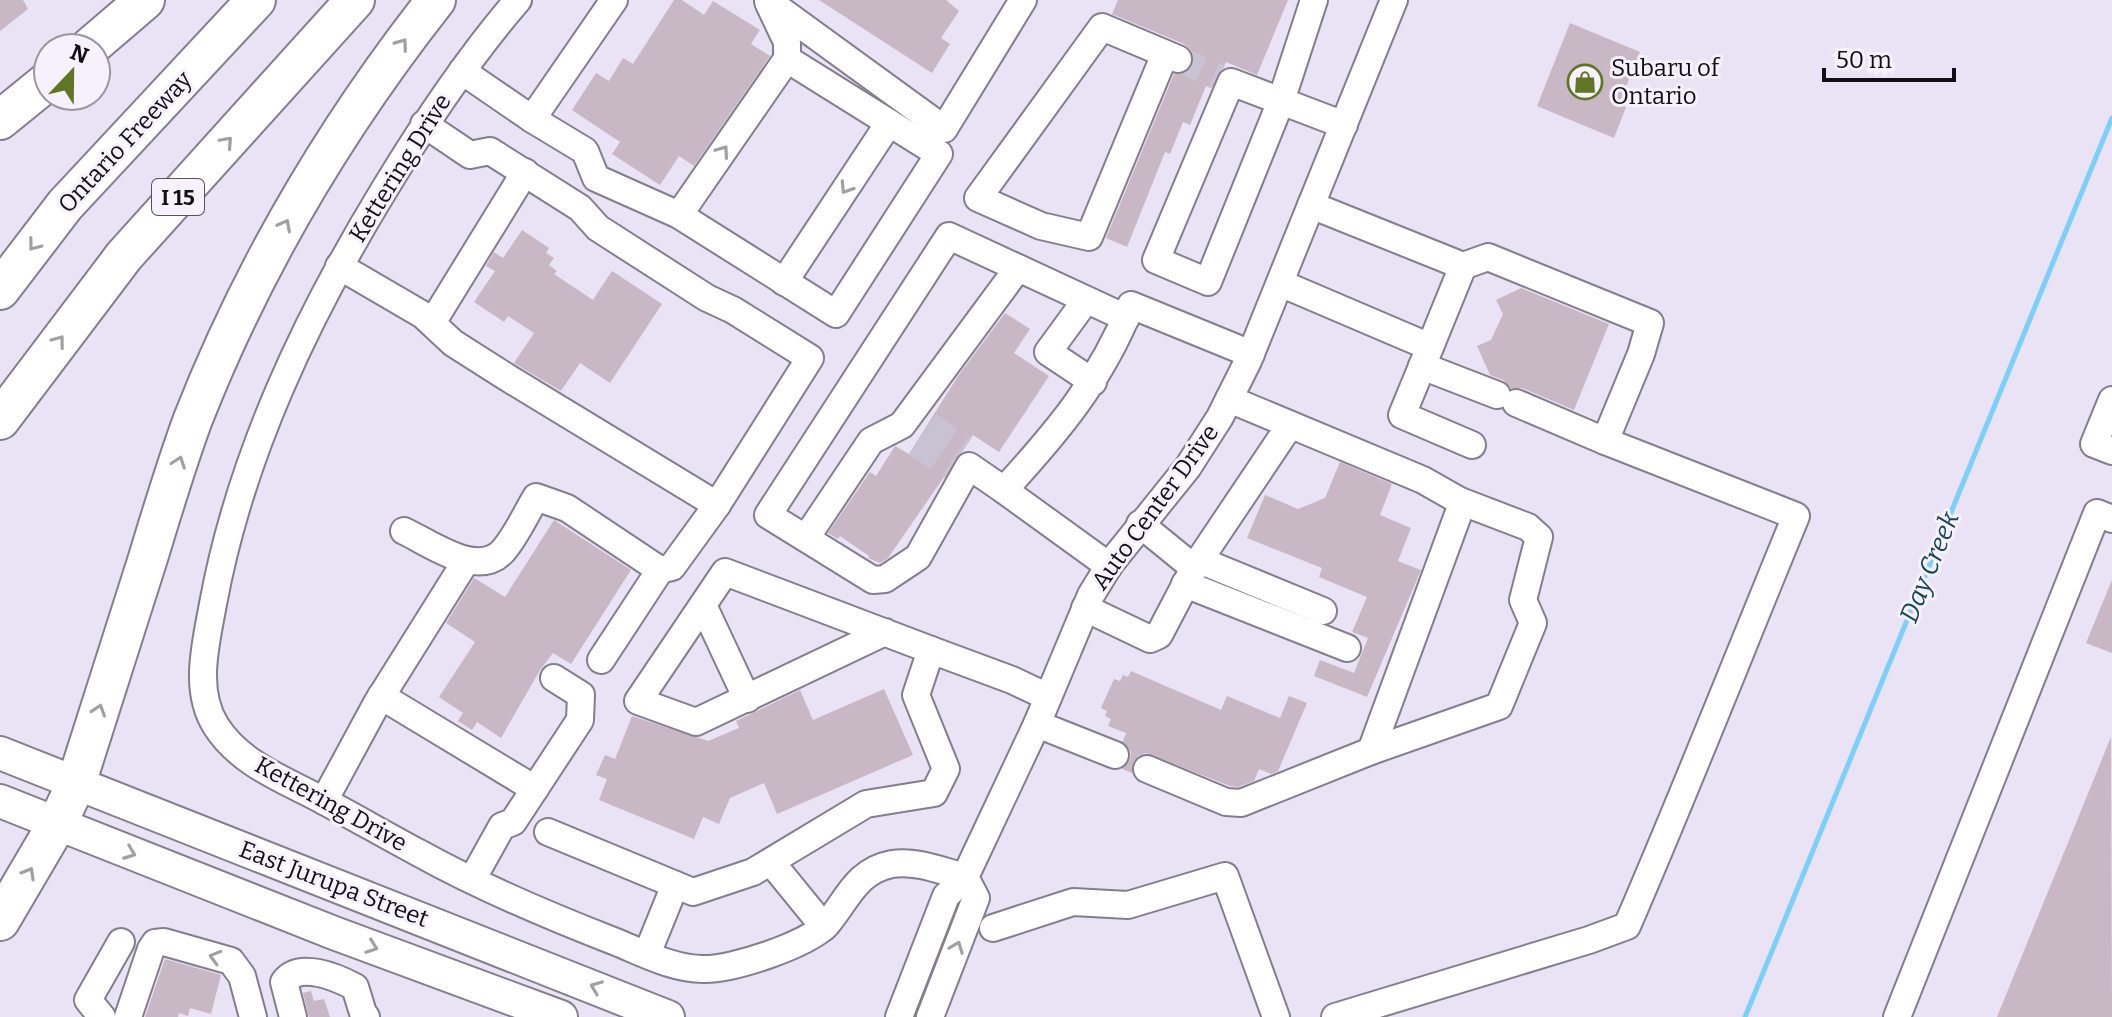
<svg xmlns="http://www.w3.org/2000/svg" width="2112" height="1017" viewBox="0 0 2112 1017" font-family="Bitter,serif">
<rect width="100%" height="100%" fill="#eae2f5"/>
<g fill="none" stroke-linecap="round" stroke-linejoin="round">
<polyline stroke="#7ad0f9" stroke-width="5" points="1745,1017 2112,118"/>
</g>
<g fill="#c8b8c6">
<polygon points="0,0 23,0 28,9 0,31"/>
<polygon points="674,0 682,0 704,15 713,1 760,30 751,44 770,56 694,166 679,156 660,185 612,154 620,142 572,110 596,73 609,81 623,58 633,64"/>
<polygon points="819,0 946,0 959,11 941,38 950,44 932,73"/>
<polygon points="1118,0 1288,0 1257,75 1226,62 1211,88 1206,86 1190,125 1183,122 1170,154 1165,152 1127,247 1106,238 1174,74 1188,71 1194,58 1191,50 1184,44 1112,14"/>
<polygon points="1570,23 1640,52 1619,104 1626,107 1614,138 1537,106"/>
<polygon points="522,230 549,248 546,253 554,258 549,265 557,271 554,274 593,300 612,271 662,304 610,383 580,363 561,391 514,363 534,333 508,316 504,322 474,302 495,271 486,266 494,252 503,258"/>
<polygon points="1521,288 1609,324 1574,410 1522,388 1511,388 1503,380 1490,375 1477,346 1491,340 1503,314 1496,300"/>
<polygon points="1005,313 1030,329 1014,353 1049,376 999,452 973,435 888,558 880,563 868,558 869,556 840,536 838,539 828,533 870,472 876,476 895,446 909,454 958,376"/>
<polygon points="1340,462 1392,484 1380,515 1411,528 1398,561 1421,570 1367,697 1314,676 1320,660 1354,673 1368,638 1352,632 1367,597 1319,577 1322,568 1247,538 1265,495 1298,509 1325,498"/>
<polygon points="554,520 631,570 571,664 553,653 540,670 501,738 477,722 472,730 458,721 463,713 439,697 475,642 446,623 474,578 505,597"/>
<polygon points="2112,580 2112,653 2086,643"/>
<polygon points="1131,671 1221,710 1227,696 1280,718 1289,696 1307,703 1278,771 1271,774 1259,769 1254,781 1238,787 1230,786 1146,753 1138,756 1133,762 1132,773 1122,769 1130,760 1131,752 1123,741 1126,733 1108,726 1111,719 1105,716 1107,711 1101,708 1114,679 1120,681 1123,675 1128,677"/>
<polygon points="884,689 913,755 777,814 764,783 730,798 719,824 703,817 694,839 599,800 607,779 596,775 605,755 615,759 632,716 708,741 739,728 736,721 800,690 813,720"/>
<polygon points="2111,737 2112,1017 1997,1017"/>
<polygon points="165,959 221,975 211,1014 190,1008 188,1016 179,1013 178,1017 145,1017"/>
<polygon points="311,991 314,1001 324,999 330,1017 309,1017 303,993"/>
</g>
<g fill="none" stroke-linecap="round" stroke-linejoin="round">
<g stroke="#c9c2d3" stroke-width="26" stroke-dasharray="26 13" stroke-linecap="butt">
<polyline points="1178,59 1220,77"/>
<polyline points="929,425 964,449"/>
<polyline points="916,444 952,467"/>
</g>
<g stroke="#847d8d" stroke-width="30">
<g id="minor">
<path d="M 518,0 C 467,59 424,124 384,190 C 306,318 240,457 213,604 C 206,643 193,690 216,726 C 240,764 285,780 324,801 C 356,818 387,836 419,853 C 482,888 549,916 616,942 C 643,953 673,969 703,969 C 732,970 807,945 827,924 C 848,899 856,871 892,864 C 916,860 942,871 965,877"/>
<polyline points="1314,0 1281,101 1344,125"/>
<polyline points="768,1 944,129 1023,0"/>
<polyline points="1165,54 1089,237 1041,226 978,198 1102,27 1178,59"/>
<polyline points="462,71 532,119 614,0"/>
<polygon points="1231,82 1281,101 1208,282 1156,260"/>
<polyline points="532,119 585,151 596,178 679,215 836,314 939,154 787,59"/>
<polyline points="424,124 470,155 490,151 580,208 598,228 707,298 733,310 810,358 717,505 672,567 660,570 601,660"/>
<polyline points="679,215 787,59 787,42 769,4"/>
<polyline points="339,266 423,315 453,343 508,378 717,505"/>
<polyline points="1463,266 1488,257 1650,323 1641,354 1605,441 1516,403"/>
<polyline points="784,282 889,123"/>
<polyline points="1280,283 1430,347 1463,266 1311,205"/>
<polyline points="1086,300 1048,352 1093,382"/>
<polyline points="432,323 525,172"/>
<polyline points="1430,347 1402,415 1472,445"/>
<polyline points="1422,366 1497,395"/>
<polyline points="2112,400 2094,444 2112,451"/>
<polyline points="1004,490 969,466 918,557 885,579 873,580 768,515 949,236 1126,318"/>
<polyline points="1140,524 1194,568"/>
<path d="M 404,531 C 430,543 478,579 503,551 C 516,536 526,514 536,497 L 567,508 L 660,570"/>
<polyline points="806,538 871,441 902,425 1018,268"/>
<polyline points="1199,560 1323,611"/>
<path d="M 1109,566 L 1004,490 C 1058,431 1101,380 1131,305 L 1251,354"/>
<polyline points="1185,584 1347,648"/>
<polyline points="703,605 747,699"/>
<polyline points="1085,608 1150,639 1159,635 1194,568 1290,425"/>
<polyline points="885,632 696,722 638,701 725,572 931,650"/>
<polyline points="381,696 535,789"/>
<polyline points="1037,724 1115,755"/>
<polyline points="1371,751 1499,706 1533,623 1523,600 1539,537 1528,527 1460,501"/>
<polyline points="1147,769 1226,802 1241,803 1371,751 1459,512 1460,501 1423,480 1229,399"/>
<polyline points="324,801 377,703 466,561"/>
<polyline points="548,832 693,892 753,872 866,804 934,793 946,769 916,695 931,650 1012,680 1048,697"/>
<polyline points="771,862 824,927"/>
<polyline points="472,880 502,826 513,822 580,720 581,695 554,678"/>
<polyline points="993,928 1073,902 1128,905 1225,876 1276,1017"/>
<polyline points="647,954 675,885"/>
<polyline points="102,1017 88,1000 121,942"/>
<polyline points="128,1017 151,949 155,943 164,942 231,961 242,976 253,1017"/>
<path d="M 293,1017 L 284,982 C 299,961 336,977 355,987 L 364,1016 L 366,1017"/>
<polyline points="899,1017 946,896 965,877 1037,724 1091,595 1110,564 1188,467 1220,417 1248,361 1394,0"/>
<polyline points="930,1017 976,898 965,877"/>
<path d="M 1335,1017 L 1589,940 L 1627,926 C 1686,790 1740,652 1796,516 L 1605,441"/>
<polyline points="1897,1017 2097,513 2112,519"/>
</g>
</g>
<g stroke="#847d8d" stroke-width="36">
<g id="major">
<polyline points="0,753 668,1017"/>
<polyline points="0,801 334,933 561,1017"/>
</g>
</g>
<g stroke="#847d8d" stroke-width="42">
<g id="highway">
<polyline points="89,48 145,0"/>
<polyline points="0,120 48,81"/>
<polyline points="0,290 65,205 256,0"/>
<polyline points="0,420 124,256 355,0"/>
<path d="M 0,921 L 57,824 L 76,784 C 100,709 124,633 148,558 C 162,512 176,465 193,419 C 252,269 336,127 436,0"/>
</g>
</g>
<use href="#minor" stroke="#fff" stroke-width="26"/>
<use href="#major" stroke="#fff" stroke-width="32"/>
<use href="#highway" stroke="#fff" stroke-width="38"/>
</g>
<defs><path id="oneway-chevron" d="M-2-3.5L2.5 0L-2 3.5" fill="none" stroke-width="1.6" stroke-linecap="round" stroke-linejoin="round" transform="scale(2)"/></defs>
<g stroke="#a09fa1">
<use href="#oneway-chevron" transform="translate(402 44) rotate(-54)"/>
<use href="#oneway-chevron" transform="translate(227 142) rotate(-48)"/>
<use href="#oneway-chevron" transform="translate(723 151) rotate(-55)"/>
<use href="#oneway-chevron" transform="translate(846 188) rotate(123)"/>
<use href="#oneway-chevron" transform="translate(285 225) rotate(-62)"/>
<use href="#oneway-chevron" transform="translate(34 245) rotate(127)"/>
<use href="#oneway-chevron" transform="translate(59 341) rotate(-53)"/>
<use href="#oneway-chevron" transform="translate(179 462) rotate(-71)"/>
<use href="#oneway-chevron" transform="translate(99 710) rotate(-72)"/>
<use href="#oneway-chevron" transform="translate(130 853) rotate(21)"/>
<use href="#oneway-chevron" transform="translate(29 873) rotate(-60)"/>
<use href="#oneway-chevron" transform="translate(372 947) rotate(20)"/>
<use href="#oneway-chevron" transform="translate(957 947) rotate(-69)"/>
<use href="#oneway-chevron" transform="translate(215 957) rotate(-164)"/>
<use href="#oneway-chevron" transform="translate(596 987) rotate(-158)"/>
</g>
<defs>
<g id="shop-ring" transform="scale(1.8)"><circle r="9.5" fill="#f6f1fd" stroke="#607525" stroke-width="1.5"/><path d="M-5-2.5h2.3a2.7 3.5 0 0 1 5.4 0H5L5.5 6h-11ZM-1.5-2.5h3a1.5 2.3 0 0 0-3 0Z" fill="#607525"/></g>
</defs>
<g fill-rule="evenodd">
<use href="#shop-ring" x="1585" y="82"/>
</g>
<g text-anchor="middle" stroke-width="6" stroke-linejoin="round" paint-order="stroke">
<rect fill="#f6f1fd" stroke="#56525b" stroke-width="2" x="152" y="179" width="52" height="36" rx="6"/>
<g font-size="22" font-weight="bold" fill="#110e15">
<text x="178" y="205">I 15</text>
</g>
<g font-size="24" fill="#110e15" stroke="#f6f1fd" text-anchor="start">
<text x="1611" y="76">Subaru of<tspan x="1611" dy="28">Ontario</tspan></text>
</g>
<g font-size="24" fill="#110e15" stroke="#f6f1fd">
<text transform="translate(125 142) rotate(-47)" y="8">Ontario Freeway</text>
<text transform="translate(400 168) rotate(-58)" y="8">Kettering Drive</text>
<text transform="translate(1155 507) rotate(-54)" y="8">Auto Center Drive</text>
<text transform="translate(331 804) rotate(29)" y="8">Kettering Drive</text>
<text transform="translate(334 884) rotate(21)" y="8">East Jurupa Street</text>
</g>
<g font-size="26" font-style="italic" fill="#14465b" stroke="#f6f1fd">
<text transform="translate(1929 567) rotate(-68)" y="9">Day Creek</text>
</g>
</g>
<g transform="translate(72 72) rotate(22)"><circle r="38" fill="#f6f1fd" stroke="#9a96a0" stroke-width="2"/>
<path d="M0-6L14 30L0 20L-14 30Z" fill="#607525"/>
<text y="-12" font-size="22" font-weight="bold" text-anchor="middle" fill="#110e15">N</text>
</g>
<path d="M1824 68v12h130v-12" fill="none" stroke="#110e15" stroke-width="4"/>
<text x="1836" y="68" font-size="24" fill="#110e15" stroke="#f6f1fd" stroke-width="6" paint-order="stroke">50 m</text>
</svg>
